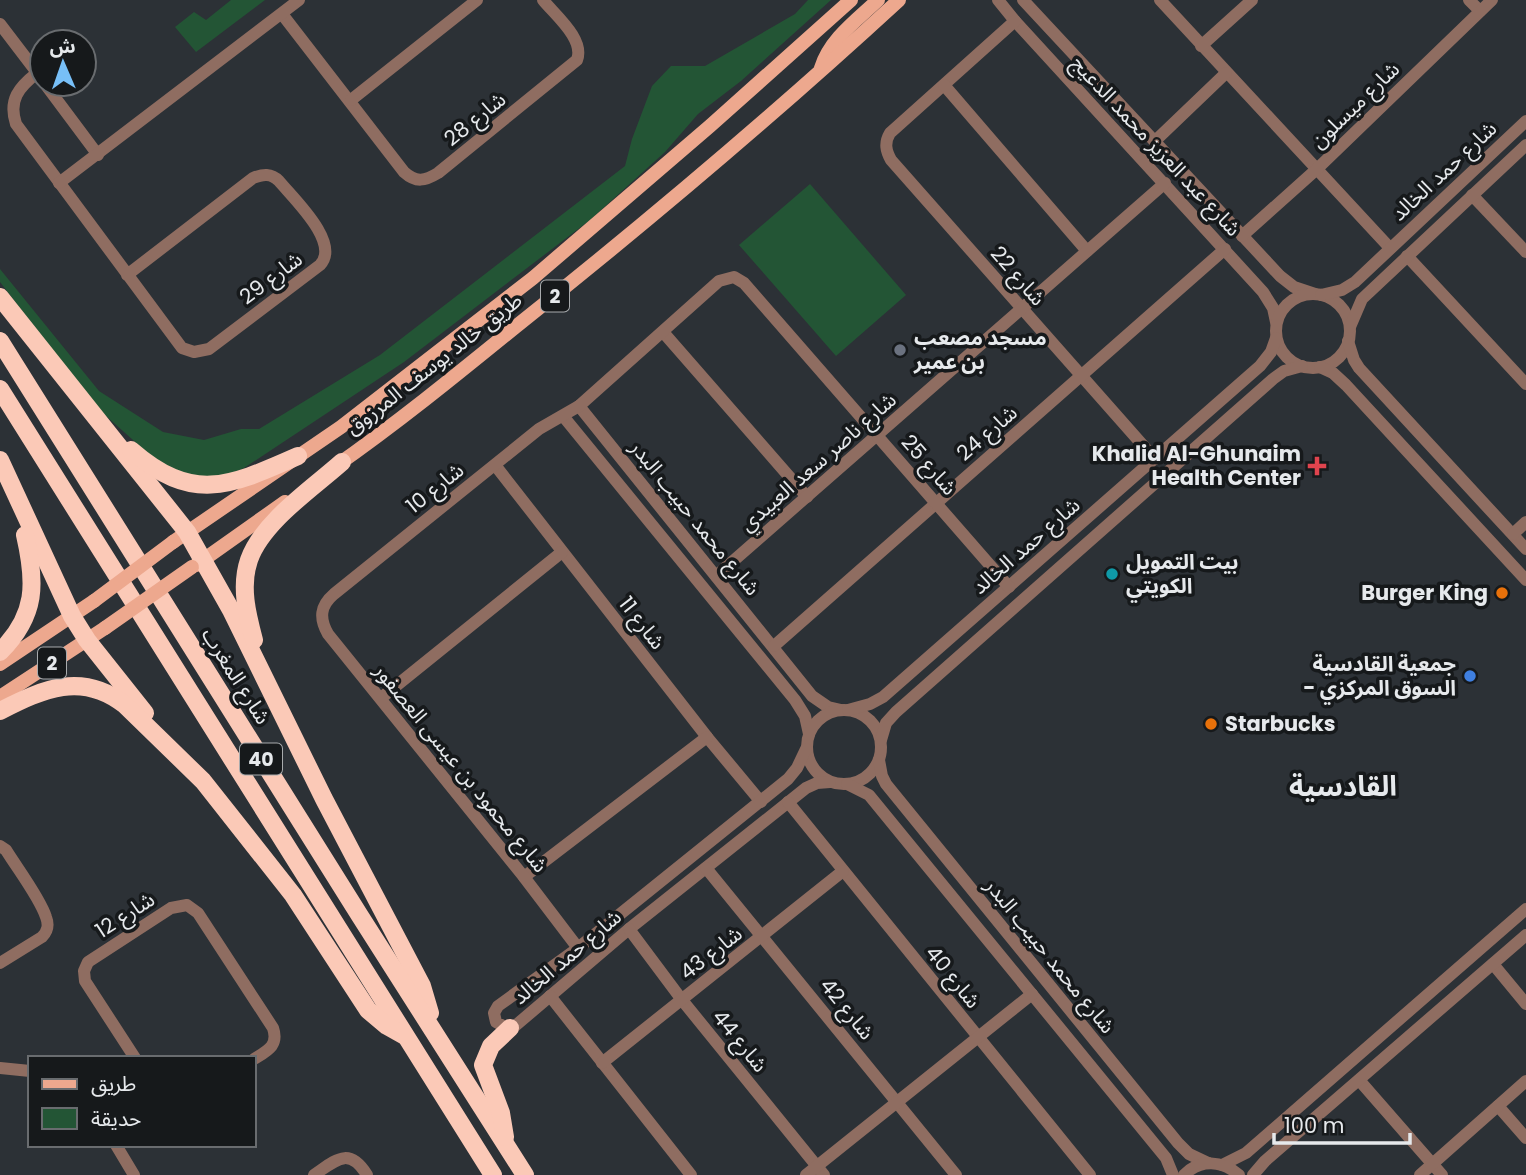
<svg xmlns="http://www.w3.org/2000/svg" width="1526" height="1175" viewBox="0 0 1526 1175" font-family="Poppins,'Noto Sans Arabic',sans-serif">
<rect width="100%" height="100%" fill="#2c3136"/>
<g fill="#235535">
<polygon points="231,0 265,0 196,52 175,27 194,12 206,20"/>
<polygon points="808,0 831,0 741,81 698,114 665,152 590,220 404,362 244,468 211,482 178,480 97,408 0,282 0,269 99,391 163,432 204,440 241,429 259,429 380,355 625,166 632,139 652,86 671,66 705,66 795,14"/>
<polygon points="810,184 906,295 836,356 739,245"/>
</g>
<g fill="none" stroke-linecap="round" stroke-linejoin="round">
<g stroke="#8f6d61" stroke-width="12">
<polyline points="998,0 1015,21 1263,292 1273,308 1276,322"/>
<polyline points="1023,0 1280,276 1294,287 1315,294"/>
<polyline points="1160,0 1390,248"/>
<polyline points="1469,0 1480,11"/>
<path d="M 282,14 L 404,172 C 416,183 425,181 438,173 L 577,60 C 585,39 555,15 543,0"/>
<path d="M 1015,21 L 890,133 C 884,143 886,151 891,160 L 1155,459"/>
<polyline points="0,24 42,79"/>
<polyline points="1201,46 1252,0"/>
<path d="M 37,73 C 19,87 8,100 16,124 L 182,348 L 194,352 L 209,349 L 320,265 C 341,243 294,199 279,181 C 271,173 263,174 253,178 L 127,275"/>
<polyline points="45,84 98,155"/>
<polyline points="944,85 1087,251"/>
<polyline points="351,100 477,0"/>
<polyline points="1155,141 1226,73"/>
<polyline points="59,183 299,0"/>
<polyline points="1472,195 1526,252"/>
<polyline points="1242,236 1318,168 1492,0"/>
<polyline points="1407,256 1526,384"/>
<circle cx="1313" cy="331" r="37"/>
<polyline points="1321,295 1342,290 1355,282 1526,121"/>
<polyline points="1350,327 1362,299 1526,145"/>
<polyline points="663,332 807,497"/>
<polyline points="1348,341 1354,360 1359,368 1526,549"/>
<polyline points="1320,367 1333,373 1346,385 1526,580"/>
<polyline points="579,406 812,696 828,707 841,710"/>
<polyline points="563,416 795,700 805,716 809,734"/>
<polyline points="495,465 707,737 761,802"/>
<polyline points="1513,534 1526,522"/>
<polyline points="716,576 1165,183"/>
<polyline points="774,646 1225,249"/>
<polyline points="381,698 562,552"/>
<circle cx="844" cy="747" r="37"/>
<polyline points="848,710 870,704 883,697 1260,366 1271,352 1276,338"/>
<polyline points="881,740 886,723 896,712 1273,379 1284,371 1302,366"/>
<polyline points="806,749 797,768 788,779 578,948 498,1006 494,1013 496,1022 505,1027 515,1026 629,929 806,788 817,783 830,782"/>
<polyline points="879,760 882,776 886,784 1178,1143 1189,1154 1208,1163"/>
<polyline points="847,784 869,795 1166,1158 1173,1175"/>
<polyline points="788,802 1090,1175"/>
<path d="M 0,846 L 6,850 C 17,868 40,898 46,917 C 49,925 48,931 42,937 L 0,963"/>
<polyline points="706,868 956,1175"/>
<polyline points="524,877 707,737"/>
<polyline points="629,929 682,1000 824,1175"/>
<path d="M 578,948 L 524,877 L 328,634 C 319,618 320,606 334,594 L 539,429 L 579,406 L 719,281 L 734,277 L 744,283 L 1009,587"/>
<polyline points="1493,964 1526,1004"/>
<polyline points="550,996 691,1175"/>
<path d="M 135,1058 L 85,981 L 84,971 L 88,962 L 171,908 L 187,905 L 198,913 L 273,1028 C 279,1046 267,1051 254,1059"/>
<polyline points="602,1063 843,871"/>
<polyline points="0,1068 30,1071"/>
<polyline points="1359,1080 1442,1175"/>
<polyline points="1498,1106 1526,1138"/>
<polyline points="116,1145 134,1175"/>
<polyline points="1222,1165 1246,1153 1526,909"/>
<path d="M 314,1175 C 336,1160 349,1146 367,1175"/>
<polyline points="806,1175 1032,994"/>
<path d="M 1184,1175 C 1200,1159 1222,1160 1239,1175"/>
<polyline points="1253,1175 1265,1161 1526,935"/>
<polyline points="1420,1175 1526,1081"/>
</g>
<g stroke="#eda88e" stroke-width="14">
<path d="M 821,68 C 830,39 857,20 878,0"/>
<path d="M 333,468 C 396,424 455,376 514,328 C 646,223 775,114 899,0"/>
<polyline points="173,542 341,427 533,278 710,126 851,0"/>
<polyline points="196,565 285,502"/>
<polyline points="0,664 94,601"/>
<polyline points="0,697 105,628"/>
</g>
<g stroke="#fbc9b7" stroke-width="18">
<polyline points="0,297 187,532 231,610 324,799 422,986 430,1013"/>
<polyline points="0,341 360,916 525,1175"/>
<polyline points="0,389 493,1175"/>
<path d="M 131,450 C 193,504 230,486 298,456"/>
<polyline points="0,460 72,616 87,640 145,713"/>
<path d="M 254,640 C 247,614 240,586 249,560 C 262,522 313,488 342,462"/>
<path d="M 0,652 C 37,615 36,583 25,535"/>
<path d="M 0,711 C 43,689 82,671 125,705 L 203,781 L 293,895 L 368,1010 L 387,1026 L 403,1035"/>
<polyline points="505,1137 501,1113 483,1065 491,1046 510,1028"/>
</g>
<g stroke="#eda88e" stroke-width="14">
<polyline points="94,601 173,542"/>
<polyline points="105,628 192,567"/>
</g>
</g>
<circle fill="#6b7280" stroke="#16191b" stroke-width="2.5" cx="900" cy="350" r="7"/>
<path fill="#e0444e" stroke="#16191b" stroke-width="2.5" d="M1313.5 455.5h7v7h7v7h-7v7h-7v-7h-7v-7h7z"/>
<circle fill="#0f9aa8" stroke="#16191b" stroke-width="2.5" cx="1112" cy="574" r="7"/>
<g fill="#e8710a" stroke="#16191b" stroke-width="2.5">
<circle cx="1502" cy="593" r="7"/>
<circle cx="1211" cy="724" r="7"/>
</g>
<circle fill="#3f7fe0" stroke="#16191b" stroke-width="2.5" cx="1470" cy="676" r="7"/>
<g text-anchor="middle" stroke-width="7" stroke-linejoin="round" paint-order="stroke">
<g fill="#16191b" stroke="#a8abad" stroke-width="2">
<rect x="541" y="280.5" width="28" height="31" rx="5"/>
<rect x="38" y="647.5" width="28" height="31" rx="5"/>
<rect x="240" y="743.5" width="42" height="31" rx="5"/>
</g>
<g font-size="19" font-weight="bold" fill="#e6e9ec">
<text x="555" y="303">2</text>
<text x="52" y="670">2</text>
<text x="261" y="766">40</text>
</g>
<g font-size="21" fill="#e6e9ec" stroke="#16191b">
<text transform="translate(1355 105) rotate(-44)" y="7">شارع ميسلون</text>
<text transform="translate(475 119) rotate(-39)" y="7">شارع 28</text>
<text transform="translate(1156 146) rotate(47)" y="7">شارع عبد العزيز محمد الدعيج</text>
<text transform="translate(1444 171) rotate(-43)" y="7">شارع حمد الخالد</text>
<text transform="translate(1018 276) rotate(49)" y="7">شارع 22</text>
<text transform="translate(271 278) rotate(-37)" y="7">شارع 29</text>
<text transform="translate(434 364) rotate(-38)" y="7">طريق خالد يوسف المرزوق</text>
<text transform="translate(987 433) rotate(-41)" y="7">شارع 24</text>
<text transform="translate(818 462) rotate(-41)" y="7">شارع ناصر سعد العبيدي</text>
<text transform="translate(929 465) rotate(49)" y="7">شارع 25</text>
<text transform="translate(435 488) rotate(-39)" y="7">شارع 10</text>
<text transform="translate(695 518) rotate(51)" y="7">شارع محمد حبيب البدر</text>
<text transform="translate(1026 546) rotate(-41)" y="7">شارع حمد الخالد</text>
<text transform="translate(642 623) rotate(52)" y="7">شارع 11</text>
<text transform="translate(236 676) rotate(58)" y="7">شارع المغرب</text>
<text transform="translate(461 768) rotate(51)" y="7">شارع محمود بن عيسى العصفور</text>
<text transform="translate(125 915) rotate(-33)" y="7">شارع 12</text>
<text transform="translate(711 953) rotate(-38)" y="7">شارع 43</text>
<text transform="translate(1050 956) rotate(51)" y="7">شارع محمد حبيب البدر</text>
<text transform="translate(567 957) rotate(-40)" y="7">شارع حمد الخالد</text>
<text transform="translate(953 977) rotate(51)" y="7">شارع 40</text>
<text transform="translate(847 1009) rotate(51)" y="7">شارع 42</text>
<text transform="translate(740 1041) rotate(51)" y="7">شارع 44</text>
</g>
<g font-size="21" font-weight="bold" fill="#e6e9ec" stroke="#16191b" text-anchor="start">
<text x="914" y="345">مسجد مصعب<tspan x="914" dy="24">بن عمير</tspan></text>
<text x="1301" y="461" text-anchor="end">Khalid Al-Ghunaim<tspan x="1301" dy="24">Health Center</tspan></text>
<text x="1126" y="569">بيت التمويل<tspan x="1126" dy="24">الكويتي</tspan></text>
<text x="1488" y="600" text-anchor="end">Burger King</text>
<text x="1456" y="671" text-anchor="end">جمعية القادسية<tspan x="1456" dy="24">- السوق المركزي</tspan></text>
<text x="1225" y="731">Starbucks</text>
</g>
<g font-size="28" font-weight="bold" fill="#e6e9ec" stroke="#16191b">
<text x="1343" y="796">القادسية</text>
</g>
</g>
<rect x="28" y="1056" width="228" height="91" fill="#16191b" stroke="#696c6f" stroke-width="2"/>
<rect x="42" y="1079" width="35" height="10" fill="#eda88e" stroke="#696c6f" stroke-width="2"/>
<text x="91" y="1091" font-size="21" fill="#e6e9ec">طريق</text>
<rect x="42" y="1108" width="35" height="21" fill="#235535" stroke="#696c6f" stroke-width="2"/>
<text x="91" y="1126" font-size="21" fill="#e6e9ec">حديقة</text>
<g transform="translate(63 63) rotate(358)"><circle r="33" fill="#16191b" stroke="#696c6f" stroke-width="2"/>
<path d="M0-5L12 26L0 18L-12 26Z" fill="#77bff7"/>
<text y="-10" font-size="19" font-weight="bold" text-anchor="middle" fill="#e6e9ec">ش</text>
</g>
<path d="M1274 1133v10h136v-10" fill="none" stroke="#e6e9ec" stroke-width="3.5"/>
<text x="1284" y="1133" font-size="21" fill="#e6e9ec" stroke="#16191b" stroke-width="5" paint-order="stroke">100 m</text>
</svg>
